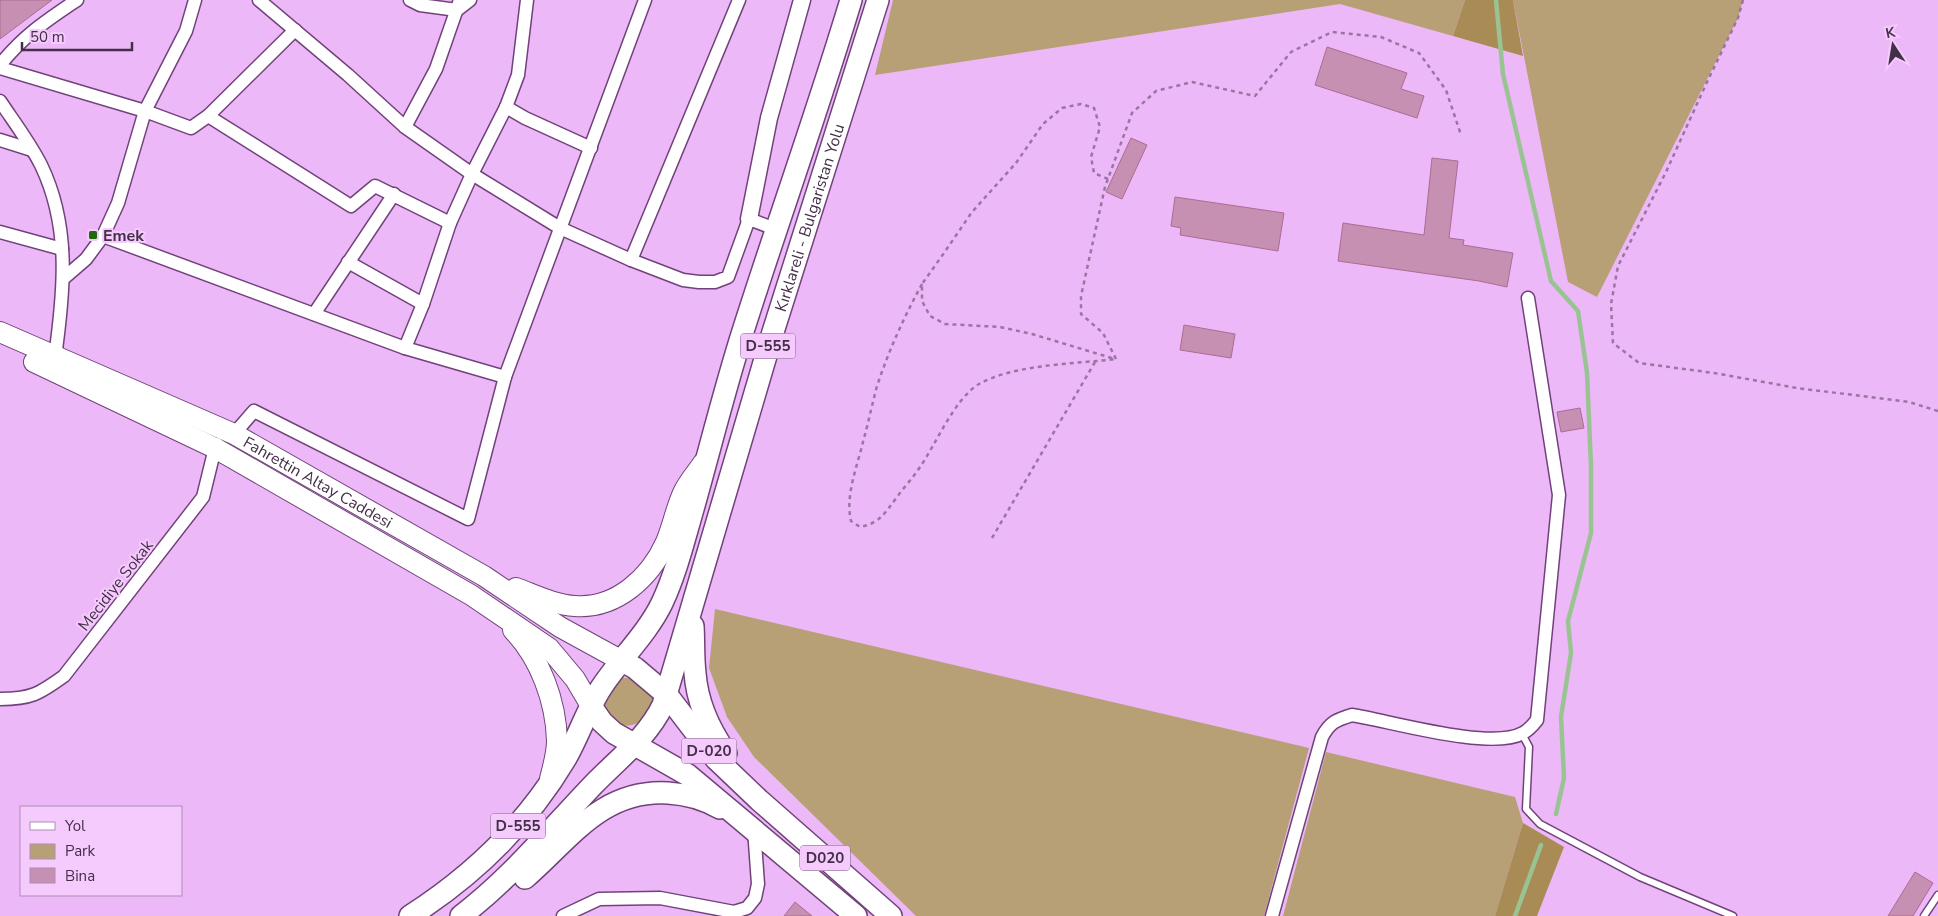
<svg xmlns="http://www.w3.org/2000/svg" width="1938" height="916" viewBox="0 0 1938 916" font-family="'Nunito Sans',sans-serif">
<rect width="100%" height="100%" fill="#edb8f8"/>
<g fill="#b79f76">
<polygon points="893,0 1465,0 1453,36 1340,4 875,75"/>
<polygon points="1513,0 1743,0 1738,18 1597,297 1568,282"/>
<polygon points="715,609 1309,748 1264,916 916,916 754,757 727,717 709,668"/>
<path d="M 622,678 L 631,678 C 636,682 646,686 650,692 C 664,710 627,744 608,713 C 605,708 603,703 605,698 C 609,690 614,682 622,678 Z"/>
<polygon points="1326,752 1515,797 1523,823 1495,916 1283,916"/>
</g>
<g fill="#a98b55">
<polygon points="1465,0 1513,0 1523,56 1453,36"/>
<polygon points="1523,823 1564,847 1537,916 1495,916"/>
</g>
<g fill="none" stroke-linecap="round" stroke-linejoin="round">
<g stroke="#9ac393" stroke-width="4.5">
<polyline points="1496,0 1503,74 1551,281 1578,311 1587,373 1591,466 1591,533 1568,621 1571,653 1561,717 1564,778 1556,814"/>
<polyline points="1515,916 1541,845"/>
</g>
</g>
<g fill="#c690b2" stroke="#ad6a96">
<polygon points="0,0 52,0 0,39"/>
<polygon points="1327,47 1407,73 1401,89 1424,96 1417,118 1315,85"/>
<polygon points="1131,138 1147,145 1122,199 1106,192"/>
<polygon points="1432,158 1458,161 1449,238 1464,240 1463,245 1513,253 1507,287 1479,281 1338,261 1343,223 1424,235"/>
<polygon points="1175,197 1284,213 1278,251 1180,235 1181,228 1171,226"/>
<polygon points="1184,325 1235,334 1231,358 1180,350"/>
<polygon points="1580,408 1584,428 1561,432 1557,412"/>
<polygon points="1915,872 1933,883 1913,916 1888,916"/>
<polygon points="795,902 812,916 784,916"/>
</g>
<g fill="none" stroke-linecap="round" stroke-linejoin="round">
<g stroke="#71427a" stroke-width="9">
<g id="service">
<polyline points="1522,734 1529,747 1526,809 1540,824 1640,877 1733,916"/>
<polyline points="1924,916 1938,895"/>
</g>
</g>
<g stroke="#71427a" stroke-width="15">
<g id="minor">
<polyline points="259,0 348,75 405,127 472,174 560,228 631,260 683,280 699,282 715,282 728,277 749,219 778,230"/>
<polyline points="410,0 420,5 457,10 470,0"/>
<path d="M 0,65 C 24,35 46,21 77,0"/>
<polyline points="0,68 145,111 191,128 208,116 295,30"/>
<path d="M 0,101 C 14,122 30,143 41,165 C 71,227 64,292 55,357"/>
<polyline points="506,107 525,118 591,148"/>
<polyline points="208,116 351,206 375,186 450,223"/>
<polyline points="405,127 436,69 460,0"/>
<polyline points="0,140 32,150"/>
<polyline points="0,232 62,249"/>
<polyline points="103,236 405,348 505,377"/>
<polyline points="631,260 739,0"/>
<polyline points="348,262 423,304"/>
<polyline points="64,278 86,259 103,236 118,203 145,111 186,31 195,0"/>
<polyline points="314,314 394,194"/>
<polyline points="405,348 423,304 450,223 472,174 506,107 518,75 527,0"/>
<polyline points="234,434 254,411 468,519 505,377 645,0"/>
<path d="M 0,699 C 31,699 39,694 64,676 L 203,497 L 215,448 L 217,444"/>
<polyline points="563,916 599,899 660,898 734,912 747,908 755,898 758,884 754,829"/>
<path d="M 1272,916 L 1322,737 C 1330,722 1336,720 1352,715 C 1390,721 1491,751 1523,733 C 1529,730 1533,725 1537,720 L 1559,495 L 1528,298"/>
</g>
</g>
<g stroke="#71427a" stroke-width="19">
<polyline id="tertiary" points="749,219 769,118 802,0"/>
</g>
<g stroke="#71427a" stroke-width="22">
<g id="primary">
<path id="s1" d="M 0,332 L 234,434 L 484,576 L 560,627 L 622,661"/>
<polyline points="34,362 215,448 471,595 549,648 575,679 591,706"/>
<path d="M 516,588 C 535,595 555,605 575,606 C 616,609 650,578 666,542 C 673,526 676,507 684,491 C 689,481 697,472 703,463"/>
<path d="M 513,630 C 540,658 556,701 557,741 C 557,754 553,766 550,779"/>
</g>
</g>
<g stroke="#71427a" stroke-width="24">
<g id="trunk">
<path d="M 693,626 C 694,641 693,657 695,673 C 697,701 710,730 726,753"/>
<polyline points="622,661 635,668 667,695 716,759 759,800 891,916"/>
<polyline points="591,706 602,722 614,733 688,775 856,916"/>
<path d="M 525,878 C 570,839 602,789 668,793 C 686,794 704,799 720,808"/>
<path d="M 410,916 C 474,875 527,824 566,758 C 579,735 587,710 601,688 C 620,659 647,634 662,603 C 676,573 684,540 693,509 C 710,449 725,387 744,328 C 779,218 818,110 851,0"/>
<path id="s2" d="M 461,916 C 511,878 550,830 593,785 C 618,759 647,738 663,705 L 773,332 L 878,0"/>
</g>
</g>
<g stroke="#9b75a2" stroke-width="2.5" stroke-dasharray="4 4" stroke-linecap="butt">
<polyline points="1743,0 1738,18 1707,82 1666,172 1618,266 1611,304 1613,343 1639,363 1714,373 1797,388 1909,402 1938,411"/>
<polyline points="1108,179 1094,173 1091,157 1100,127 1094,108 1081,104 1062,108 1043,124 1016,163 972,212 944,253 922,284 922,301 930,316 945,324 1000,327 1032,334 1115,359"/>
<path d="M 922,284 C 904,317 889,350 877,386 C 872,405 868,424 863,442 C 857,467 845,496 851,521 L 860,527 C 880,523 885,513 897,497 C 904,487 913,478 920,467 C 936,444 955,398 979,384 C 1015,364 1075,364 1116,359"/>
<polyline points="1116,359 1103,333 1081,314 1081,296 1105,187 1132,113 1156,91 1192,82 1255,96 1291,52 1332,32 1381,37 1419,53 1446,90 1461,135"/>
<polyline points="992,538 1095,362"/>
</g>
<use href="#service" stroke="#fff" stroke-width="6"/>
<use href="#minor" stroke="#fff" stroke-width="12"/>
<use href="#tertiary" stroke="#fff" stroke-width="16"/>
<use href="#primary" stroke="#fff" stroke-width="20"/>
<use href="#trunk" stroke="#fff" stroke-width="21"/>
</g>
<rect fill="#1d6b0d" stroke="#f5cafd" stroke-width="2" x="88" y="230" width="10" height="10" rx="2.5"/>
<g text-anchor="middle" stroke-width="4" stroke-linejoin="round" paint-order="stroke">
<g fill="#f5cafd" stroke="#795e7e" stroke-width="1">
<rect x="740.5" y="333.5" width="55" height="25" rx="4"/>
<rect x="681.5" y="738.5" width="55" height="25" rx="4"/>
<rect x="490.5" y="813.5" width="55" height="25" rx="4"/>
<rect x="800" y="845.5" width="50" height="25" rx="4"/>
</g>
<g font-size="15" font-weight="bold" fill="#442f48">
<text x="768" y="351">D-555</text>
<text x="709" y="756">D-020</text>
<text x="518" y="831">D-555</text>
<text x="825" y="863">D020</text>
</g>
<g font-size="16" fill="#442f48" stroke="#f5cafd">
<text dy="6" stroke="none"><textPath href="#s2" startOffset="802">Kırklareli - Bulgaristan Yolu</textPath></text>
<text dy="6" stroke="none"><textPath href="#s1" startOffset="352">Fahrettin Altay Caddesi</textPath></text>
<text transform="translate(115 585) rotate(-52)" y="6">Mecidiye Sokak</text>
</g>
<g font-size="16" font-weight="bold" fill="#442f48" stroke="#f5cafd" text-anchor="start">
<text x="103" y="241">Emek</text>
</g>
</g>
<rect x="20" y="806" width="162" height="90" fill="#f5cafd" stroke="#ae8cb5"/>
<rect x="30" y="822" width="25" height="8" fill="#ffffff" stroke="#ae8cb5"/>
<text x="65" y="831" font-size="15" fill="#442f48">Yol</text>
<rect x="30" y="844" width="25" height="15" fill="#b79f76" stroke="#ae8cb5"/>
<text x="65" y="856" font-size="15" fill="#442f48">Park</text>
<rect x="30" y="868" width="25" height="15" fill="#c690b2" stroke="#ae8cb5"/>
<text x="65" y="881" font-size="15" fill="#442f48">Bina</text>
<g transform="translate(1893 45) rotate(348)" stroke="#f5cafd" stroke-width="4" paint-order="stroke">
<path d="M0-4L9 19L0 12L-9 19Z" fill="#442f48"/>
<text y="-8" font-size="14" font-weight="bold" text-anchor="middle" fill="#442f48">K</text>
</g>
<path d="M22 42v8h110v-8" fill="none" stroke="#442f48" stroke-width="2.5"/>
<text x="30" y="42" font-size="15" fill="#442f48" stroke="#f5cafd" stroke-width="4" paint-order="stroke">50 m</text>
</svg>
